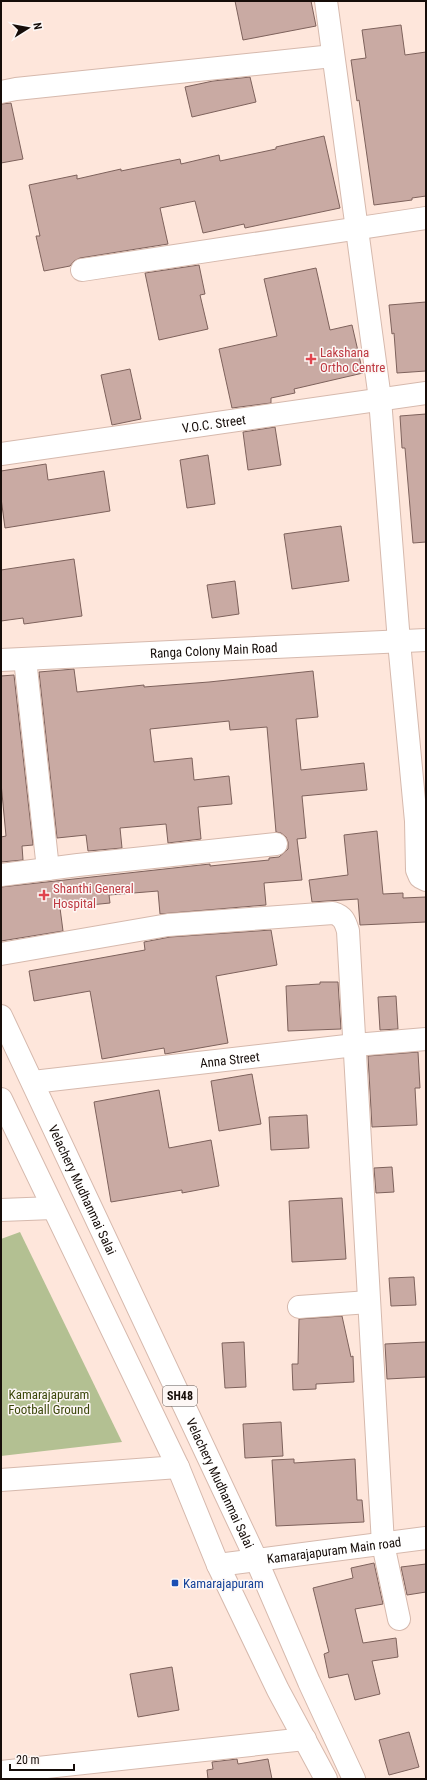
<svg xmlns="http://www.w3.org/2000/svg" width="427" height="1780" viewBox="0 0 427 1780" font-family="'Roboto Condensed',sans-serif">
<rect width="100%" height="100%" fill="#fee6db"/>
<polygon fill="#b3c092" points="20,1232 122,1442 1,1456 1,1239"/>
<g fill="#c9aaa3" stroke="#7e625c">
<polygon points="235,1 311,1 316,26 243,40"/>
<polygon points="401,25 405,55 426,52 426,196 412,198 412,200 374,205 359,100 357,101 351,60 366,58 362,30"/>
<polygon points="250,77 256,102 192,117 185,87 213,81"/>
<polygon points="11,103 23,159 1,163 1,104"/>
<polygon points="324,136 340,208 245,228 244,224 203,233 195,201 160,208 168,244 80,258 74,261 70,266 44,271 36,236 40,236 29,185 77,175 77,179 121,169 121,171 180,159 181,164 219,155 220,161 276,149 276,147"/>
<polygon points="199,265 205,294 200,295 208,329 159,340 145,273"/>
<polygon points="316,268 330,330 352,325 363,373 294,389 295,393 271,398 271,403 232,408 219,349 277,336 264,279"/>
<polygon points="426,302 426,371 397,373 394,333 392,334 389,305"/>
<polygon points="130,369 141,419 112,425 101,375"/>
<polygon points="426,414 426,542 413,543 405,448 402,448 400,416"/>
<polygon points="275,427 281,465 248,470 243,432"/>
<polygon points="208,455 215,504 187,508 180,460"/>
<polygon points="46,464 48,480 104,471 110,511 5,528 1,498 1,471"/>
<polygon points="341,526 349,581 292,589 284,534"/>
<polygon points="74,559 82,616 24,624 23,618 1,621 1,570"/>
<polygon points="235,581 239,614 212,618 207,585"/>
<polygon points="74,669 77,692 144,685 144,687 209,682 313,671 318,717 296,719 301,770 364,763 367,790 302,796 306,838 297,839 302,880 264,883 266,905 160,914 158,891 109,895 110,903 60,908 63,931 1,941 1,887 210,864 210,866 269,860 269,858 279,857 288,849 288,842 286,837 281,833 276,832 267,727 230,730 229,721 150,729 154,762 192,758 194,780 229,776 232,804 198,807 201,839 168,843 166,824 120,828 122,848 88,851 86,835 57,838 39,672"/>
<polygon points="14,675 33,845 22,846 23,860 1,862 1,837 6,836 1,783 1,676"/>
<polygon points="377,831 383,894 403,893 403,898 426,897 426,922 360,925 358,899 312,902 309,880 348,875 344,835"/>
<polygon points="271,930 277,965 216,976 228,1043 165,1054 164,1048 102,1059 90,991 34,1001 29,971 145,950 144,942 170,937"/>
<polygon points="320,982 338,982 341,1029 288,1031 286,986 320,984"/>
<polygon points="396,996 398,1029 380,1030 378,997"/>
<polygon points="418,1052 420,1088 415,1088 417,1125 372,1127 368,1056"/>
<polygon points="252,1074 261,1124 219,1131 211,1081"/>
<polygon points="159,1090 169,1148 211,1140 219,1186 182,1193 182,1190 111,1202 94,1102"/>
<polygon points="307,1115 309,1148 271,1150 269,1117"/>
<polygon points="392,1167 394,1192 376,1193 374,1168"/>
<polygon points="342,1198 346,1259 292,1262 289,1201"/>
<polygon points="414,1277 416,1305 391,1306 389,1278"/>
<polygon points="342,1316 351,1357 353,1356 354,1382 316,1384 316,1389 293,1390 292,1364 298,1364 299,1319"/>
<polygon points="244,1342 246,1387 225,1388 222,1343"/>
<polygon points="426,1342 426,1377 387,1379 385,1344"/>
<polygon points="281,1422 283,1456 245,1458 243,1424"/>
<polygon points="294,1459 294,1463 355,1459 357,1500 362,1500 364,1522 276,1526 272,1460"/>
<polygon points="374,1563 383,1604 355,1609 363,1643 396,1638 398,1657 372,1661 380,1694 355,1700 348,1674 329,1678 324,1654 329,1652 313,1588 353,1578 351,1568"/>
<polygon points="426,1564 426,1592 407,1595 401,1567"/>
<polygon points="172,1667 179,1710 138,1717 130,1674"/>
<polygon points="409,1732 419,1767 389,1775 379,1740"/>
<polygon points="237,1759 238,1764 268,1759 272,1779 208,1779 207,1770 213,1769 212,1762"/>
</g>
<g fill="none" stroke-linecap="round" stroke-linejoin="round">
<g stroke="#d6b9ad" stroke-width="24">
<g id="minor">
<polyline points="326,1 380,399 399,642 416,821 417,870 420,877 426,880"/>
<polyline points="1,92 16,89 333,56"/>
<polyline points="82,270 426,218"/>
<path id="s1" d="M 1,454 L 426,393"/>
<polyline points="25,659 48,869"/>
<path id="s2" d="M 1,660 L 426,640"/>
<polyline points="1,875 78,865 276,844"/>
<path d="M 1,954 L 168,925 L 333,913 C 343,916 345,921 348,931 L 383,1544 L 399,1619"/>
<path id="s3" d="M 33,1082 L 355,1045 L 426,1039"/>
<polyline points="1,1210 53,1208"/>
<polyline points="299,1307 369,1302"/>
<polyline points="1,1480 178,1467"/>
<path id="s4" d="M 218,1565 L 426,1538"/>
<polyline points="1,1772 305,1739"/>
</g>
</g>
<g stroke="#d6b9ad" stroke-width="24">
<g id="major">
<path id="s5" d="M 1,1016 L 256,1559 L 309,1682 L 354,1779"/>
<polyline points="1,1099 178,1467 218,1565 278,1690 326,1779"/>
</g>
</g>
<use href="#minor" stroke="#fff" stroke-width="22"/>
<use href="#major" stroke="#fff" stroke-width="22"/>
</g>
<g fill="#e0444e" stroke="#fdf7f5" stroke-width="1.5">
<path d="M309 353h4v4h4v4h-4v4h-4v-4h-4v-4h4z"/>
<path d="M42 889h4v4h4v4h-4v4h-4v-4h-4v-4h4z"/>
</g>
<rect fill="#1a4fb4" stroke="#fdf7f5" stroke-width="1.5" x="171" y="1579" width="8" height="8" rx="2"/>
<g text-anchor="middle" stroke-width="3" stroke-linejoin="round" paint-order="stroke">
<rect fill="#fdf7f5" stroke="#5b5350" stroke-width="1" x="163" y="1386" width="34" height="20" rx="3"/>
<g font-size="12" font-weight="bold" fill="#160d09">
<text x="180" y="1400">SH48</text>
</g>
<g font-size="13" fill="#be3a42" stroke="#fdf7f5" text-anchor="start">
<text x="320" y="357">Lakshana<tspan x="320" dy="15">Ortho Centre</tspan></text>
<text x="53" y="893">Shanthi General<tspan x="53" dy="15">Hospital</tspan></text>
</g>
<g font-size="13" fill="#160d09" stroke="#fdf7f5">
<text dy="5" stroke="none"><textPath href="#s1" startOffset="215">V.O.C. Street</textPath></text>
<text dy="5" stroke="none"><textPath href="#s2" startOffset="213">Ranga Colony Main Road</textPath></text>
<text dy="5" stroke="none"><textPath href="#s3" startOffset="198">Anna Street</textPath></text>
<text dy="5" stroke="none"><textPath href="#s5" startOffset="192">Velachery Mudhanmai Salai</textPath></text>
<text dy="5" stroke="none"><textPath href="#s5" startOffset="516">Velachery Mudhanmai Salai</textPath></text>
<text dy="5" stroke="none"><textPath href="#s4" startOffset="117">Kamarajapuram Main road</textPath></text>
</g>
<g font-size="13" fill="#3b470a" stroke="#fdf7f5">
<text x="49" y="1399">Kamarajapuram<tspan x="49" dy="15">Football Ground</tspan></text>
</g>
<g font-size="13" fill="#164399" stroke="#fdf7f5" text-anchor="start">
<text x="183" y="1588">Kamarajapuram</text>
</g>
</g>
<rect width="427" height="1780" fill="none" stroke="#160d09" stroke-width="4"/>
<g transform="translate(28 28) rotate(79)" stroke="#fdf7f5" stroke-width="3" paint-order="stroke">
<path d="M0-3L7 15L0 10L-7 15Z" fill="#160d09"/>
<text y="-6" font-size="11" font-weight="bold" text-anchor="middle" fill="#160d09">N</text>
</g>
<path d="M10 1764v6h64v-6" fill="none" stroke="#160d09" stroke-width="2"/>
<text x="16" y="1764" font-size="12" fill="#160d09" stroke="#fdf7f5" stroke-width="3" paint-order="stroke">20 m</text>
</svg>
